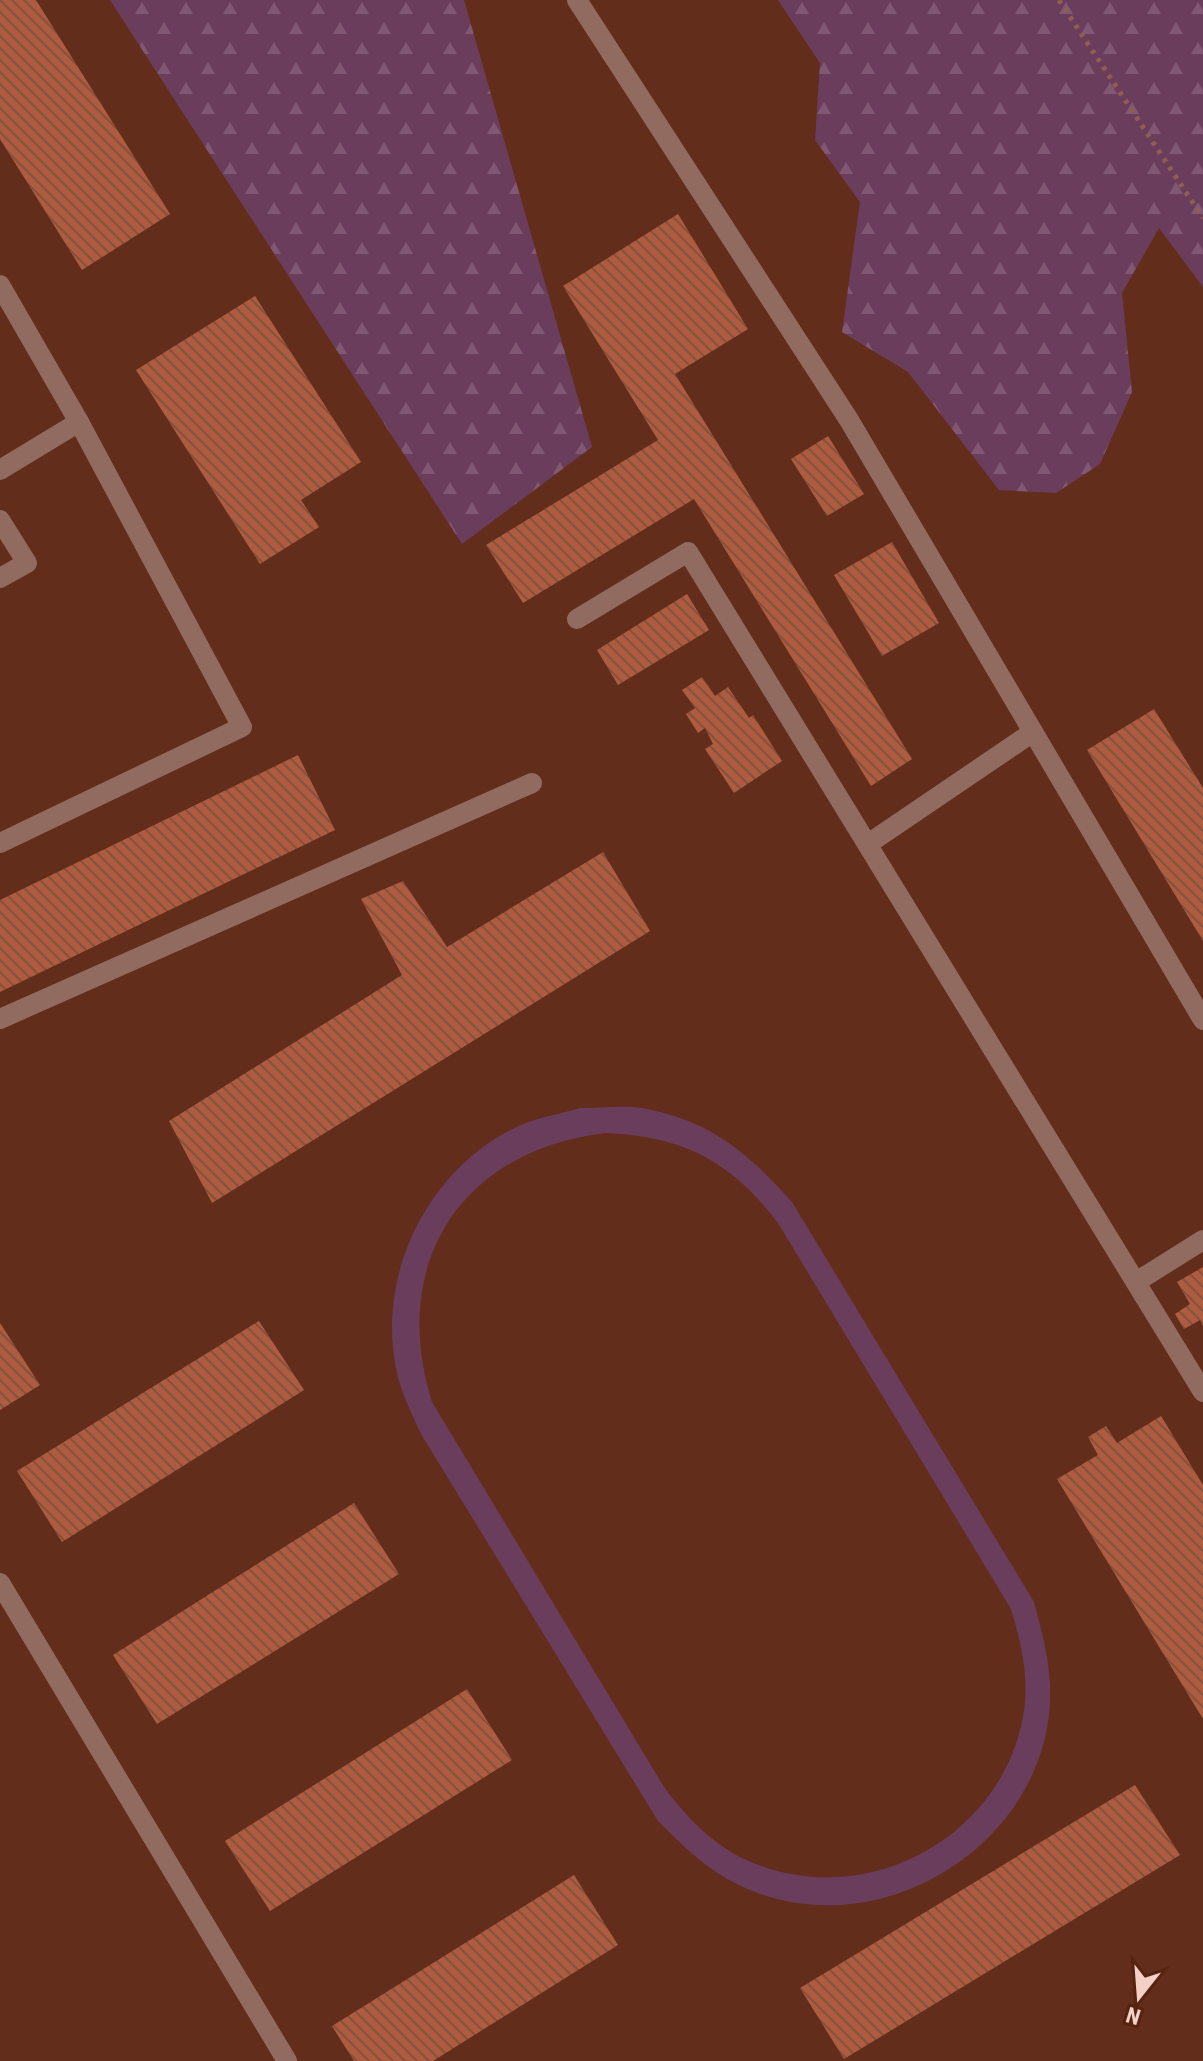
<svg xmlns="http://www.w3.org/2000/svg" width="1203" height="2061" viewBox="0 0 1203 2061" font-family="'Roboto Condensed',sans-serif">
<defs>
<pattern id="forest-firs" width="22" height="20" patternUnits="userSpaceOnUse" patternTransform="scale(2)"><rect width="22" height="20" fill="#6b3d5d"/><path d="M5 1l3.5 6h-7zM16 11l3.5 6h-7z" fill="#815873"/></pattern>
<pattern id="building-back-hatch" width="6" height="6" patternUnits="userSpaceOnUse" patternTransform="scale(2)"><rect width="6" height="6" fill="#ae5c3f"/><path d="M-1 5l2 2M0 0l6 6M5-1l2 2" fill="none" stroke="#86503d"/></pattern>
</defs>
<rect width="100%" height="100%" fill="#622d1b"/>
<g fill="url(#forest-firs)">
<polygon points="110,0 464,0 592,447 462,544"/>
<polygon points="778,0 1203,0 1203,287 1159,228 1122,293 1132,392 1100,464 1056,493 999,490 908,372 842,332 860,202 815,140 820,63"/>
</g>
<path fill="#6b3d5d" fill-rule="evenodd" d="M 580,1108 C 600,1108 623,1105 642,1108 C 710,1120 748,1153 792,1202 L 1034,1602 C 1043,1636 1052,1668 1050,1704 C 1041,1851 871,1950 739,1885 C 707,1870 683,1846 658,1821 L 421,1434 C 413,1416 403,1397 398,1377 C 373,1278 428,1166 521,1125 C 539,1117 561,1114 580,1108 ZM 605,1133 C 683,1136 731,1161 778,1223 L 1011,1609 C 1021,1642 1029,1676 1024,1711 C 1004,1841 858,1916 740,1857 C 709,1841 685,1815 664,1787 L 432,1402 C 389,1263 460,1151 605,1133 Z"/>
<g fill="url(#building-back-hatch)">
<polygon points="0,0 36,0 170,214 82,270 0,139"/>
<polygon points="678,214 748,329 675,374 912,759 871,786 694,499 523,603 486,545 658,440 563,286"/>
<polygon points="255,296 361,462 301,500 319,527 260,564 136,370"/>
<polygon points="828,436 864,494 827,516 791,459"/>
<polygon points="892,542 939,623 882,656 834,575"/>
<polygon points="687,594 709,630 618,685 597,650"/>
<polygon points="702,677 715,696 728,687 749,718 753,715 782,761 734,793 705,749 713,744 705,728 698,733 686,714 695,708 682,690"/>
<polygon points="1154,709 1203,788 1203,941 1087,750"/>
<polygon points="298,755 335,830 0,992 0,900"/>
<polygon points="603,852 650,931 212,1203 169,1121 402,975 361,899 403,881 447,947"/>
<polygon points="1203,1267 1203,1326 1200,1320 1184,1329 1175,1314 1190,1304 1177,1282"/>
<polygon points="259,1321 304,1390 62,1542 17,1471"/>
<polygon points="0,1323 40,1385 0,1410"/>
<polygon points="1161,1416 1203,1485 1203,1719 1057,1479 1098,1455 1088,1437 1106,1426 1117,1443"/>
<polygon points="354,1503 399,1574 157,1724 113,1655"/>
<polygon points="467,1689 512,1760 270,1911 225,1841"/>
<polygon points="1135,1785 1180,1855 844,2059 800,1988"/>
<polygon points="574,1875 618,1945 433,2061 354,2061 332,2026"/>
</g>
<g fill="none" stroke-linecap="round" stroke-linejoin="round">
<polyline stroke="#8e5f4f" stroke-width="5" stroke-dasharray="4 6" stroke-linecap="butt" points="1059,0 1203,218"/>
<g stroke="#916b5f" stroke-width="20">
<polyline points="577,0 849,420 1203,1020"/>
<polyline points="0,285 79,422 242,727 0,843"/>
<polyline points="0,470 79,422"/>
<polyline points="0,520 27,563 0,578"/>
<polyline points="577,619 688,552 1203,1392"/>
<polyline points="868,844 1033,732"/>
<polyline points="0,1019 532,783"/>
<polyline points="1136,1282 1203,1240"/>
<polyline points="0,1583 287,2061"/>
</g>
</g>
<g transform="translate(1139 1997) rotate(197)" stroke="#562310" stroke-width="6" paint-order="stroke">
<path d="M0-6L14 30L0 20L-14 30Z" fill="#f3d1c6"/>
<text y="-12" font-size="22" font-weight="bold" text-anchor="middle" fill="#f3d1c6">N</text>
</g>
</svg>
